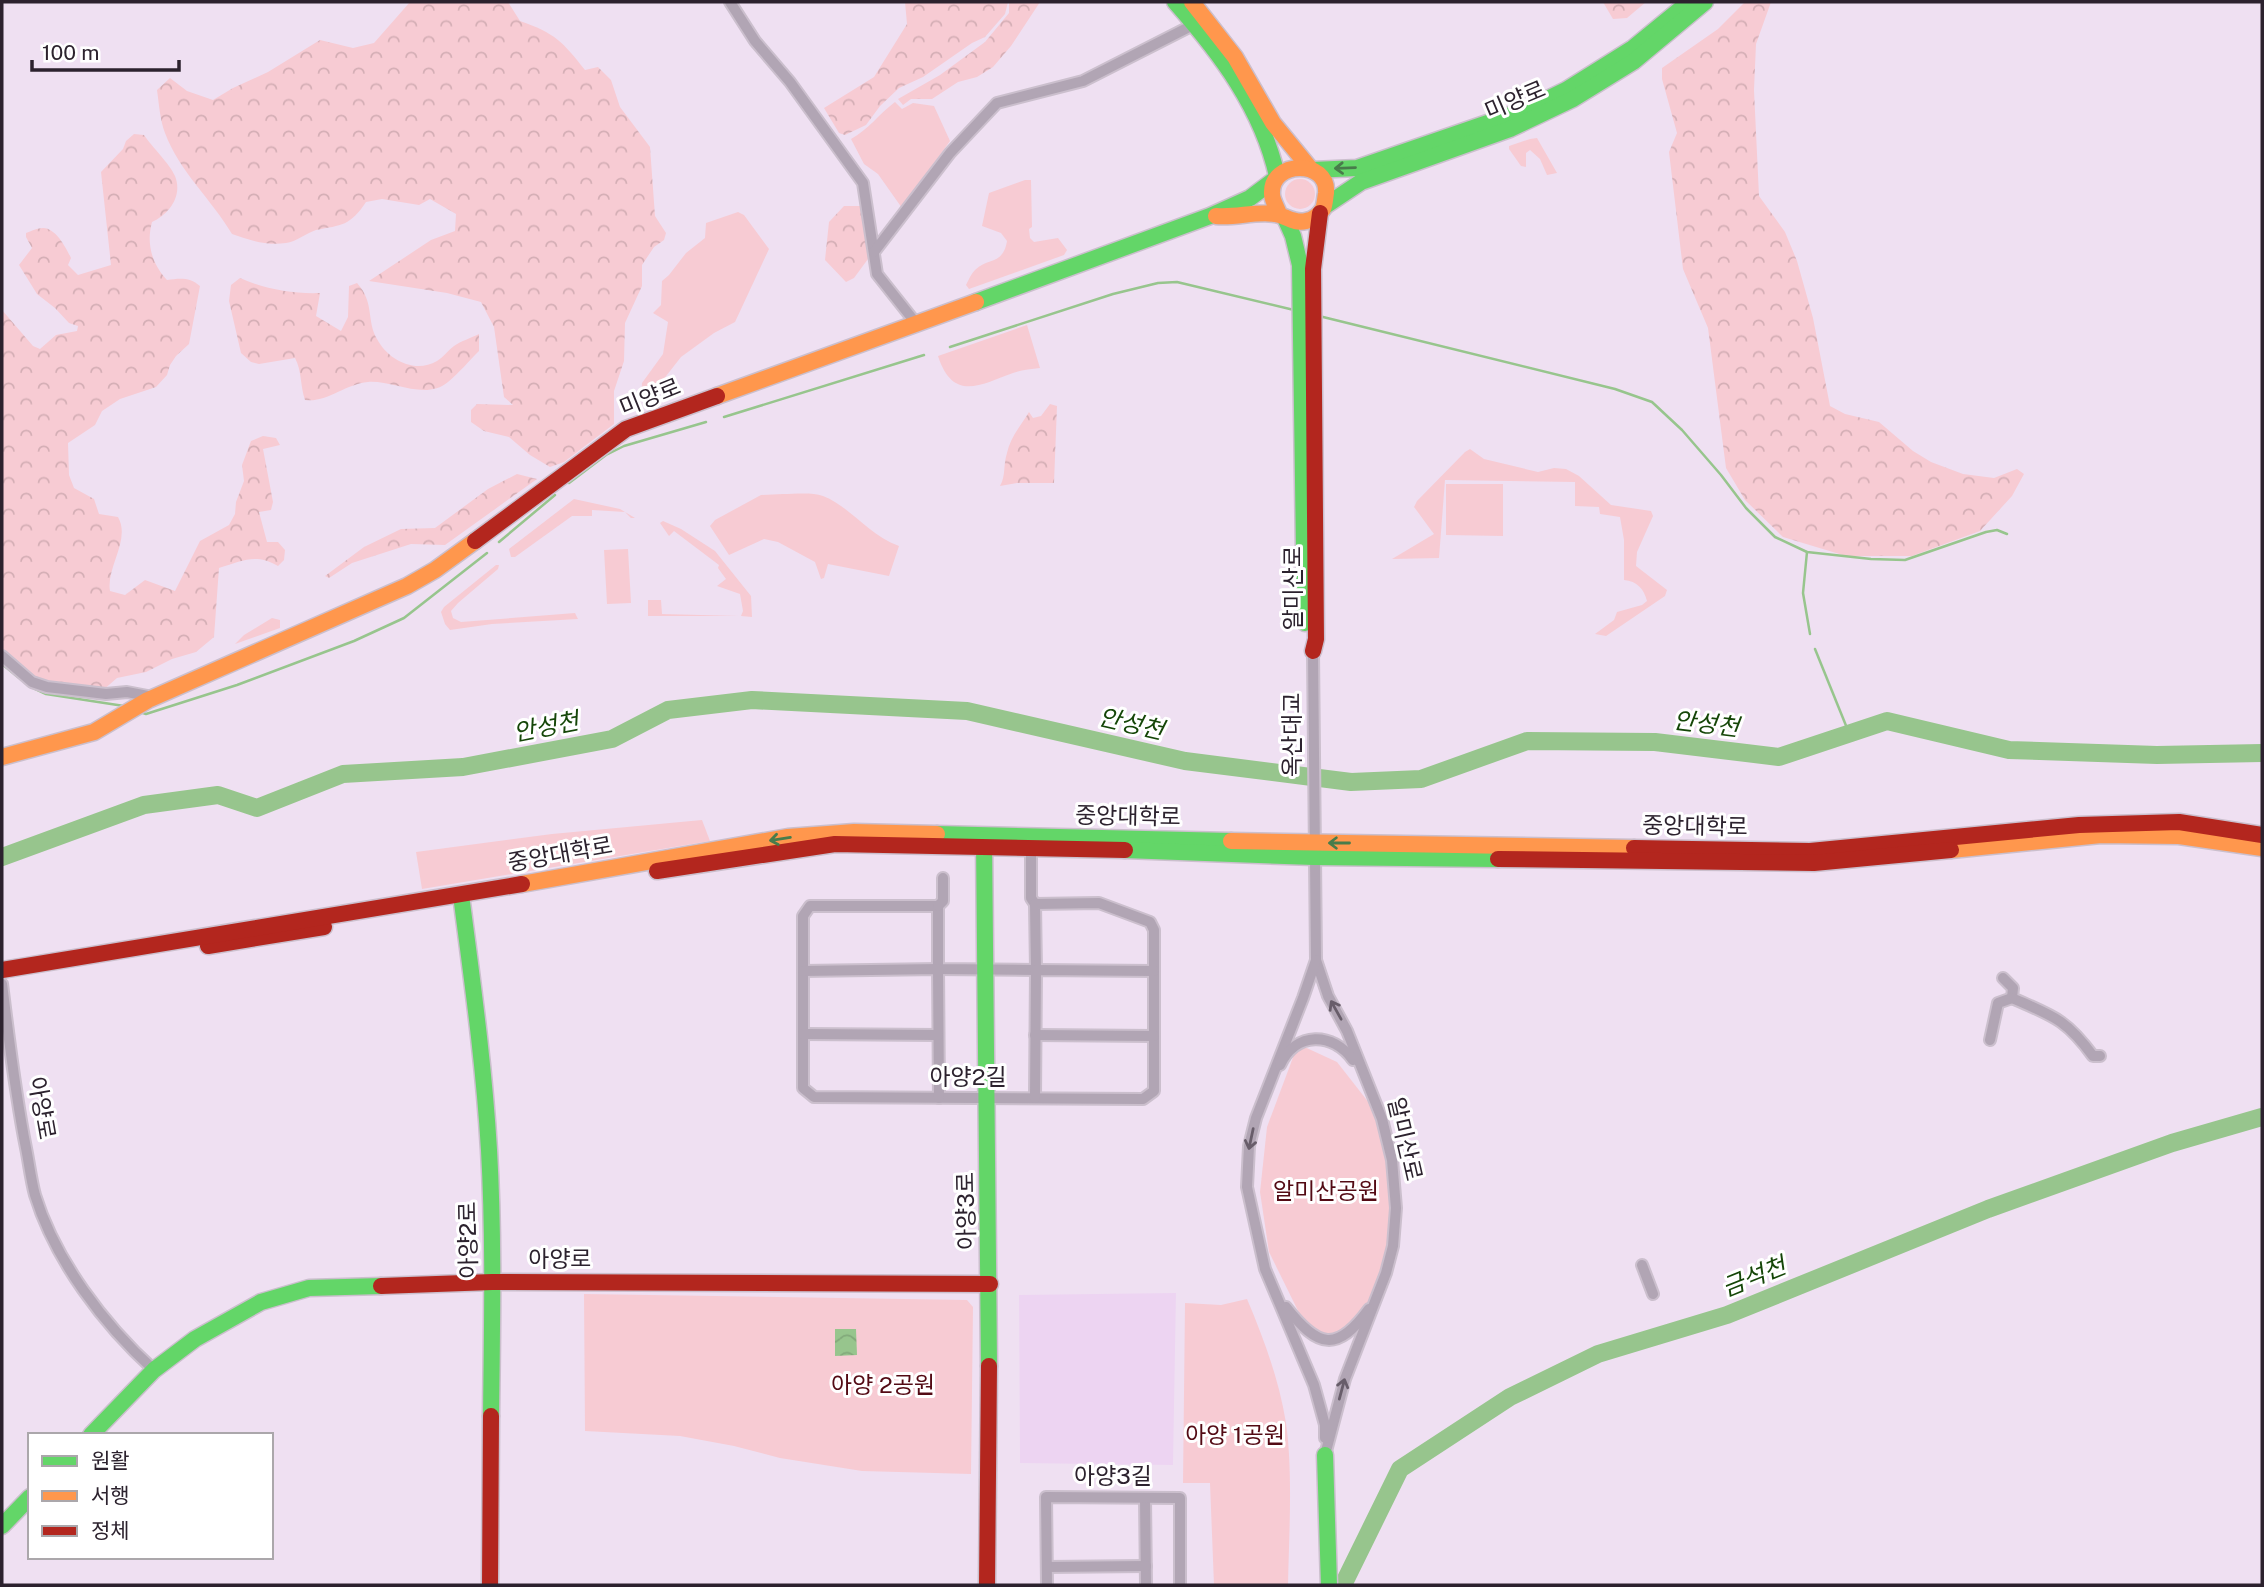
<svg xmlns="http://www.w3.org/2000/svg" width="2264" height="1587" viewBox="0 0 2264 1587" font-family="'Public Sans','Noto Sans KR',sans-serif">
<defs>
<pattern id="forest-crowns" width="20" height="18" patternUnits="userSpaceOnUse" patternTransform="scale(1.75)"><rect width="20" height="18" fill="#f7cbd3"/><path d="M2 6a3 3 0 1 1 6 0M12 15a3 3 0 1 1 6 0" fill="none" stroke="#d4aeb5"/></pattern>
<pattern id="water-waves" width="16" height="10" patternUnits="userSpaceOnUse" patternTransform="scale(1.75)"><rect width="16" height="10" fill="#97c58d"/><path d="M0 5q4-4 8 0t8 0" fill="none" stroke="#82a97a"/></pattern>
</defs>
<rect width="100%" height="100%" fill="#efe0f2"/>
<polygon fill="#edd4f2" points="1176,1293 1173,1465 1020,1463 1019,1295"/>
<g fill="#f7cbd3">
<path d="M 895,102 L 902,109 L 913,103 L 934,106 L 950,141 L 902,208 L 878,174 L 864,164 L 851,139 C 868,130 879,114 895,102 Z"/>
<polygon points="1537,138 1557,173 1547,175 1540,159 1530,150 1526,153 1526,167 1521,166 1509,149 1509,146 1530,139"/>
<circle cx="1300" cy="194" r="15"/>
<path d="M 1025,180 L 1031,180 L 1032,227 L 1029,229 L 1030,238 L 1034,242 L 1058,238 L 1067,250 L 1064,255 L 969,289 L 966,285 C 969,279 971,274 975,270 C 989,257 1003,265 1007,241 L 1001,233 L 982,226 L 989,193 Z"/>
<polygon points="738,212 744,215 769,249 735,322 714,333 681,357 663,380 641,400 642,383 663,354 668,322 653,313 661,305 662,281 669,275 686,253 705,238 706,223"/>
<path d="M 1027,325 L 1040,368 C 1031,369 1021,370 1013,373 C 980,385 953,402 938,356 Z"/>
<path d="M 1470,449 L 1484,459 L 1538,472 L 1554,468 L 1566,469 L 1579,476 L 1611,505 L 1651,511 L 1653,516 L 1637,552 L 1636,566 L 1667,590 L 1665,596 L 1606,636 L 1595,634 L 1614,620 L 1617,612 L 1642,605 L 1647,601 C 1644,589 1637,581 1624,580 L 1624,540 L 1620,517 L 1600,514 L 1599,507 L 1575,506 L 1575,482 L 1445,480 L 1439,558 L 1392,559 L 1434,534 C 1427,525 1421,516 1414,507 L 1417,501 L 1465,452 Z"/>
<polygon points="1446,484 1503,484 1503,536 1446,535"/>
<path d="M 783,494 C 795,494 812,492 823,496 C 851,507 867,534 899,546 L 889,576 L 828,564 L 824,578 L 821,579 L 815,562 L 778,542 L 764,539 L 729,555 L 710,526 L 715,520 L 761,495 Z"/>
<polygon points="574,499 620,509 635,518 631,518 625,512 592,510 592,516 572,516 515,557 511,557 509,549"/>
<polygon points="663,521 681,529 715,551 751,596 752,617 741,616 743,611 740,594 717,586 726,579 718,568 719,565 674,531 669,536 660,523"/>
<polygon points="628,549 631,603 607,604 604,550"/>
<polygon points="496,565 499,565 498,569 458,603 451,611 453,618 461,622 575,613 578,619 492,624 450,630 445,624 441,612 444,607"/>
<polygon points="648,600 661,600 662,614 739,616 648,616"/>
<polygon points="272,618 280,620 280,628 235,644 244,635"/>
<polygon points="702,820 710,841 422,889 416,852 552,834"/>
<polygon points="1298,1044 1337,1062 1373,1108 1390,1179 1391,1236 1365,1322 1335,1338 1307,1329 1269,1252 1260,1192 1267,1127"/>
<polygon points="584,1294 967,1300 973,1307 971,1474 862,1471 780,1458 734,1446 680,1436 585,1431"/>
<path d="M 1247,1299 C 1264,1339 1279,1380 1286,1423 C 1293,1473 1289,1534 1288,1585 L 1214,1585 L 1210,1483 L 1183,1483 L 1185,1303 L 1221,1305 Z"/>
</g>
<g fill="url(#forest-crowns)">
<path d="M 410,2 L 508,2 L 520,21 C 555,33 563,42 585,70 L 598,67 L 611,80 L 620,107 L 650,147 L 655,216 L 666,233 L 664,240 L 654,247 L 642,265 L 642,286 L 625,323 L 624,361 L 614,391 L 614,424 L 564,462 L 550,467 L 530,455 L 509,437 L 484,431 L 471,422 L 471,410 L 477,404 L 513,405 L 504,397 L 494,327 L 481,302 L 447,293 L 369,281 L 431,240 L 455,231 L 456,214 L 430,199 L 419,205 L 382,199 L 366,202 C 350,226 342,225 316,230 C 306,233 296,242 286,243 C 267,246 249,240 232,234 C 212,200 179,171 165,133 C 160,120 159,104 157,90 L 170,78 L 187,91 L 213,100 L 233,88 L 268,72 L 320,40 L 353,48 L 374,43 Z"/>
<polygon points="905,2 1008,2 1005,14 985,37 972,43 923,77 899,88 880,106 866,125 845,135 839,133 824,108 874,77 907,24"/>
<polygon points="1009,2 1040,2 1011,46 993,67 977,77 958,82 932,99 911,99 903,105 898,99 940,75 985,42 1009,13"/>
<polygon points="1603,2 1646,2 1627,18 1613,19"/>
<polygon points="1745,2 1771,2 1756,44 1754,90 1759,196 1785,232 1797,261 1813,318 1830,406 1845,414 1879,422 1913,451 1931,462 1963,474 1994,478 2017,469 2024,474 2012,496 1980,531 1912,556 1846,556 1783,537 1745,500 1726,468 1708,328 1683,269 1669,152 1677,133 1662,79 1662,68 1718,29"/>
<path d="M 134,134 L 144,135 C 152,147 170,164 175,176 C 183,196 169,214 152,222 C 146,244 152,264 167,280 C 180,278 190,277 200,286 L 189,344 L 176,356 L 170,365 L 167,375 L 156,387 L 120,399 L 102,411 L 95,425 L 68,443 L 69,475 L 74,488 L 94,499 L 99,514 L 118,517 C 131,540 106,567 110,591 L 125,595 L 145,580 L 175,591 L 200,541 L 229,525 L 235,514 L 236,502 L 244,481 L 242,465 L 251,441 L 263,436 L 276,438 L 280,445 L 263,449 L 273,502 L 271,510 L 259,512 L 267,542 L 278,542 L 285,550 L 284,560 L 278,566 C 255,553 243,561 219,568 L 214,637 L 196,652 L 172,659 L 146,672 L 117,678 L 102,691 L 45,685 L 2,652 L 2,310 L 33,346 L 40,349 L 56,335 L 77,331 L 78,326 L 69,323 L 55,308 L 37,294 L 19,265 L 32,248 L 26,237 L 26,233 C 31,231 38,228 43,228 C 56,228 66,248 71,258 L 68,265 L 78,275 L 111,265 L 101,172 L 123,149 L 126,141 Z"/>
<polygon points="844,206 861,206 869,250 868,259 854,278 846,282 825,260 829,222"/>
<path d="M 240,278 C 264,289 293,294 320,293 L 316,316 L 341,331 L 348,317 L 349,286 L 357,283 C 375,303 366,320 377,339 C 388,360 415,374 437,361 C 444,357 448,350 454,346 C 461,341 471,338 479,334 L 479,351 C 469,361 459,373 448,382 C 426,401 392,380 368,382 C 345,384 327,403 305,400 C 300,386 302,371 295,358 L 259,364 L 251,362 L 241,353 L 229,301 L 231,285 Z"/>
<path d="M 1050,404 L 1057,406 L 1054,483 L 1017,483 L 1000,486 C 1006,475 1003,465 1007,453 C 1010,438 1021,425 1029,412 L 1033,418 L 1041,416 Z"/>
<polygon points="517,474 537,479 445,545 411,544 352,563 329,578 325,576 364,547 401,529 435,528 488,489"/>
</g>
<polygon fill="url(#water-waves)" points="835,1329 856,1329 857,1355 835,1356"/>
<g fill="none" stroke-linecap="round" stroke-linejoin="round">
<g stroke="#97c58d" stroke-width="2.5">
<polyline points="1319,316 1615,389 1652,402 1682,430 1721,475 1746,508 1775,537 1807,552 1871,559 1905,560 1986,532 1997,530 2007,534"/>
<polyline points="950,347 1113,294 1158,283 1177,282 1294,310"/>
<polyline points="724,417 924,355"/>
<polyline points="569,483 606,455 624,446 706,422"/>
<polyline points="499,542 555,495"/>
<polyline points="1807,552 1803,593 1810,634"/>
<polyline points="1815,649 1849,733"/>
<polyline points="2,664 18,677"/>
<polyline points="29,686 46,694 124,706"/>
<polyline points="140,712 146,714 237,685 354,641 404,618 487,553"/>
</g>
<g stroke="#97c58d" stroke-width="18">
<polyline points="2,857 144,805 218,795 257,808 343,774 463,767 612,739 668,710 752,700 967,711 1185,761 1351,782 1421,779 1527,741 1655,742 1779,757 1887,721 2009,750 2157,755 2262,753"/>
<polyline points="1343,1585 1400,1469 1510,1397 1598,1354 1727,1315 1988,1209 2172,1143 2262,1117"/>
</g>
<g stroke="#cbbfcd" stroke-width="14">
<g id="street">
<polyline points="730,2 755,41 790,82 863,183 877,274 915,322"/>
<polyline points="874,252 950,153 997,103 1083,81 1195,24"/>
<polyline points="1313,651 1316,960 1328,996 1347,1031 1382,1119 1392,1160 1396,1208 1393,1246 1386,1273 1345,1379 1325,1455"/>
<polyline points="2,656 32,682 47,687 106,694 127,692 153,697"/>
<polyline points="1031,848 1031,898 1035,904"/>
<polygon points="1099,903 1150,922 1154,930 1154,1091 1143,1099 814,1097 803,1088 803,916 810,906 938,906 938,969 1036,970 1035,904"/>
<polyline points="938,906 943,901 943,878"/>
<polyline points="1316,960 1303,998 1256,1118 1249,1146 1247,1187 1265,1269 1314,1385 1325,1425 1325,1438"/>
<polyline points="803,971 938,969 939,1098"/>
<path d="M 2003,978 L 2013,988 L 2012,998 C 2053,1016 2066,1019 2093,1056 L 2100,1056"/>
<path d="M 2,984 C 9,1039 15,1093 26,1148 C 29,1163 31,1180 35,1195 C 55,1260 104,1325 154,1370"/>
<polyline points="803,1034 938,1035"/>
<polyline points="1035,1035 1154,1036"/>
<polyline points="1990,1040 1998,1003 2012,998"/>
<path d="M 1280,1065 C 1296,1031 1333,1032 1353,1060"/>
<polyline points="1035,1098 1036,970 1154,971"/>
<polyline points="1642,1265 1653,1294"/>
<path d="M 1286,1307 C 1318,1348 1337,1353 1369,1309"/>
<polyline points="1145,1498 1146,1585"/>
<polyline points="1047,1567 1146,1566"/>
<polyline points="1047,1585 1046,1497 1180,1498 1180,1585"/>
</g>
</g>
<g stroke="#cbbfcd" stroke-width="19">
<g id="fast">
<path d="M 1175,2 C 1220,53 1262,108 1277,176"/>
<polyline points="1313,170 1357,168 1525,110 1566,90 1633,48 1689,2"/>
<polyline points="1325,206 1361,182 1510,129 1573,99 1633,62 1705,2"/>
<polyline points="1285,218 1293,236 1300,265 1305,623"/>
<polyline points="976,302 1210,216 1250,198 1274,180"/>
<polyline points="937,834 1231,841"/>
<polyline points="984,839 989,1366"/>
<polyline points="1125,850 1314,857 1498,859"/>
<path d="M 461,895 C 472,979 484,1064 489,1150 C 494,1238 492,1328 491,1416"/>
<polyline points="91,1435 154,1370 195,1339 261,1302 309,1288 381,1286"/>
<polyline points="1325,1455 1329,1585"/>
<polyline points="2,1526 30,1497"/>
</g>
</g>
<g stroke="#cbbfcd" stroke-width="19">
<g id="slow">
<polyline points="1192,2 1235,57 1273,123 1309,167"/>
<path d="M 1216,216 C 1236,218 1255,211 1275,214 C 1286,216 1294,224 1306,221 C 1313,220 1319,215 1323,209 C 1325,204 1325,199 1326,193 C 1329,159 1270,160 1272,194 C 1272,200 1277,208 1279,214"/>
<polyline points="717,396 976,302"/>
<polyline points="2,757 94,732 148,700 407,586 435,570 475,541"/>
<polyline points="1231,841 1634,848"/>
<polyline points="1951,850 2101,835 2179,836 2262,848"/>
<polyline points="522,884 788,837 854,832 937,834"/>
</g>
</g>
<g stroke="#cbbfcd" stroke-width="19">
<g id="jam">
<polyline points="475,541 626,429 717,396"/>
<polyline points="1313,651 1316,639 1313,269 1320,213"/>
<polyline points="1634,848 1810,851 2079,825 2179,822 2262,835"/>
<polyline points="1498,859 1814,863 1951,850"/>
<polyline points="657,871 835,844 1125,850"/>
<polyline points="208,946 324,927"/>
<polyline points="2,970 522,884"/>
<polyline points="381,1286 492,1282 990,1284"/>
<polyline points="490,1585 491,1416"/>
<polyline points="987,1585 989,1366"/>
</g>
</g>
<use href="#street" stroke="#b1a5b4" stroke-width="10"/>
<use href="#fast" stroke="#63d668" stroke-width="16"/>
<use href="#slow" stroke="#ff974d" stroke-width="16"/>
<use href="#jam" stroke="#b3261e" stroke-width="16"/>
</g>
<defs><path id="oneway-shaft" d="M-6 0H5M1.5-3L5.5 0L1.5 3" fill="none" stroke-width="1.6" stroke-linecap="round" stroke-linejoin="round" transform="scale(1.75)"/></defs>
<g stroke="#487c4b">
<use href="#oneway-shaft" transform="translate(1345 168) rotate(178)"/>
<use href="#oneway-shaft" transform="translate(780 839) rotate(171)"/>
<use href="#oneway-shaft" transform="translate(1339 843) rotate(-180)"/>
</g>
<g stroke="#685d6a">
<use href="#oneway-shaft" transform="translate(1336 1010) rotate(-119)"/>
<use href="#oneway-shaft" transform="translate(1251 1139) rotate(102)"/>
<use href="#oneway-shaft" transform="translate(1342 1389) rotate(-75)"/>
</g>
<g text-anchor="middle" stroke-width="6" stroke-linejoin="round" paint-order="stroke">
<g font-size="23" fill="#2c222e" stroke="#fff">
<text transform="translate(1515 100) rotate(-23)" y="8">미양로</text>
<text transform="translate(650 397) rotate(-22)" y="8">미양로</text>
<text transform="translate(1293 588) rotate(-90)" y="8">알미산로</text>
<text transform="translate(1292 735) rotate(-90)" y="8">옥산대교</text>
<text transform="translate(1128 816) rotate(1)" y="8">중앙대학로</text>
<text transform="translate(1695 826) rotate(1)" y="8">중앙대학로</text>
<text transform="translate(560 854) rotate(-10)" y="8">중앙대학로</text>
<text x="968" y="1085">아양2길</text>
<text transform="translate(42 1108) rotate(80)" y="8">아양로</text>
<text transform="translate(1405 1139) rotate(77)" y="8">알미산로</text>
<text transform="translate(966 1211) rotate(-91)" y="8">아양3로</text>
<text transform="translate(468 1240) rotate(-91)" y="8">아양2로</text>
<text x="560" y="1267">아양로</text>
<text x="1113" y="1484">아양3길</text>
</g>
<g font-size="23" fill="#530a14" stroke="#fff">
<text x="1326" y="1199">알미산공원</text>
<text x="883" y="1393">아양 2공원</text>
<text x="1235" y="1443">아양 1공원</text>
</g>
<g font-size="24" font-style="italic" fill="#154608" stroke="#fff">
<text transform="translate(1131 724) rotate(13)" y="8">안성천</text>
<text transform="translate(1706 724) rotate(7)" y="8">안성천</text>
<text transform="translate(546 727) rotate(-11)" y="8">안성천</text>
<text transform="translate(1754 1277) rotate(-22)" y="8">금석천</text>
</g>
</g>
<rect width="2264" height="1587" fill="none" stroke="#2c222e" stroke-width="7"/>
<rect x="28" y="1433" width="245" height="126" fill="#ffffff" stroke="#aba7ab" stroke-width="2"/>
<rect x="42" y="1456" width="35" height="10" fill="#63d668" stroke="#aba7ab" stroke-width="2"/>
<text x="91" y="1468" font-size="21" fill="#2c222e">원활</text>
<rect x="42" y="1491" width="35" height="10" fill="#ff974d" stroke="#aba7ab" stroke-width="2"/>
<text x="91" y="1503" font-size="21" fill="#2c222e">서행</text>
<rect x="42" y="1526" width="35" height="10" fill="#b3261e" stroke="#aba7ab" stroke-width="2"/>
<text x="91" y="1538" font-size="21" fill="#2c222e">정체</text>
<path d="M32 60v10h147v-10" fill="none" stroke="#2c222e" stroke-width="3.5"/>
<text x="42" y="60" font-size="21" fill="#2c222e" stroke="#ffffff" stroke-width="5" paint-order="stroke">100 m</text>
</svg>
